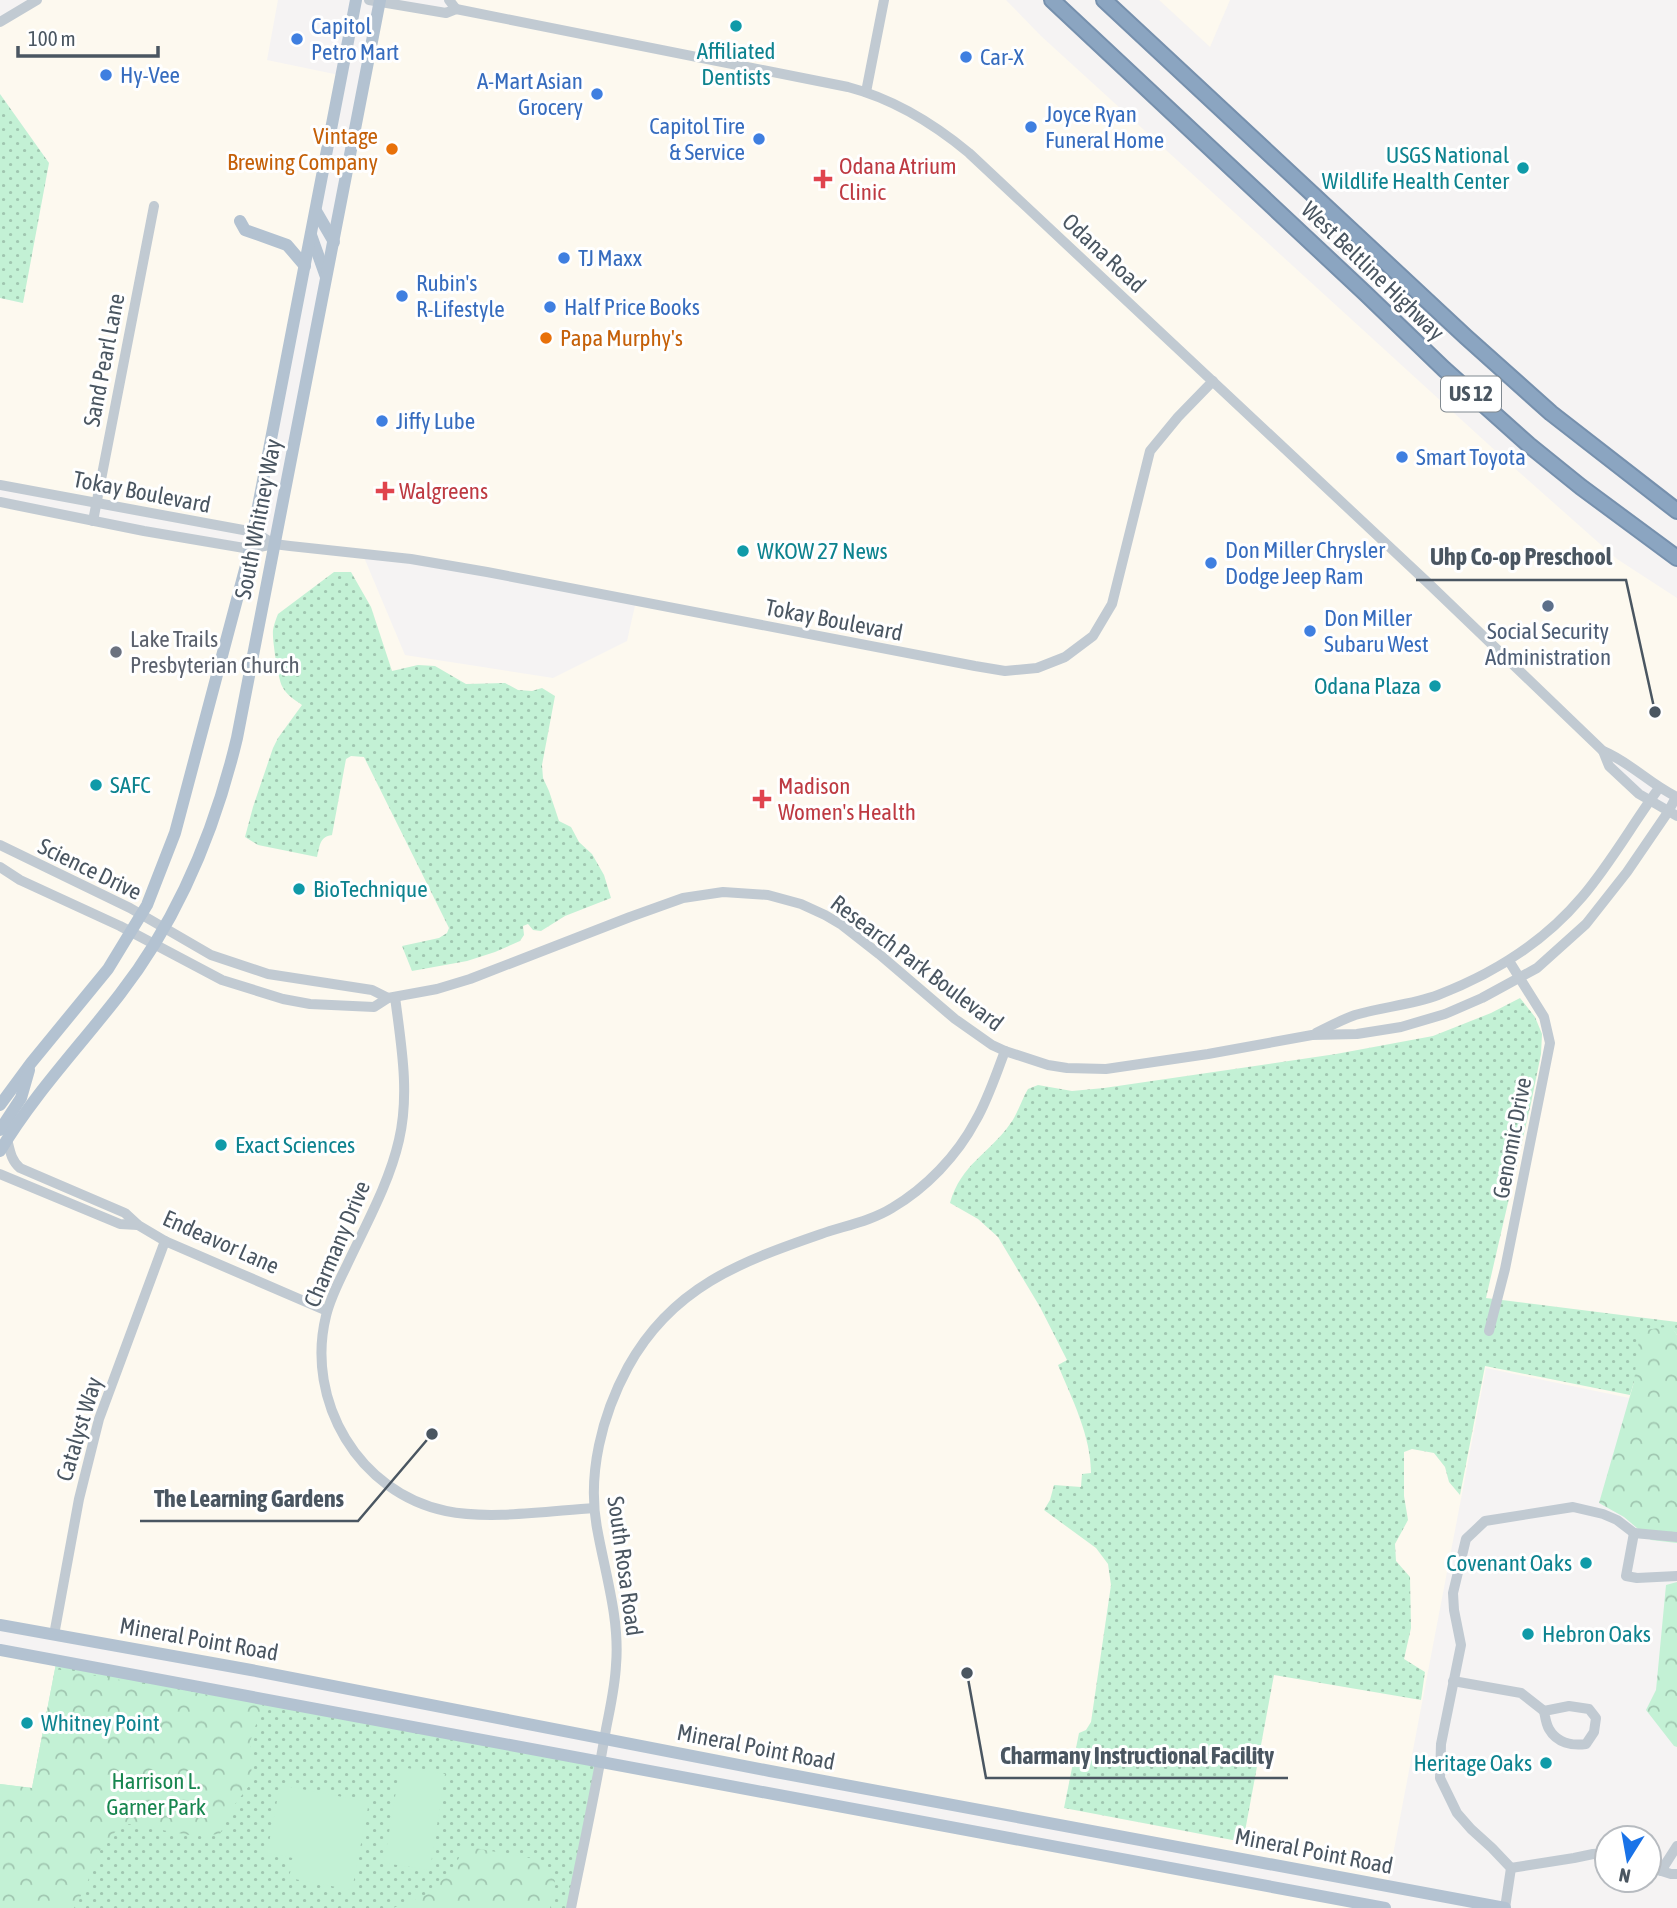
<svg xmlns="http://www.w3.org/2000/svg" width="1677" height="1908" viewBox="0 0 1677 1908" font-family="'Asap Condensed',sans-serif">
<defs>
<pattern id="grass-dots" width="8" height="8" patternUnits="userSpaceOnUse" patternTransform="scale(1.75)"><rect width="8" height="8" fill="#c3f1d5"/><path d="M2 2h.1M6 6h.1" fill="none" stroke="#a0c6b0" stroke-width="1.8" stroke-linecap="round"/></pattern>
<pattern id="forest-crowns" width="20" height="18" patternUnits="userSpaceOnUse" patternTransform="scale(1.75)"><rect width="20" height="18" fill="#c3f1d5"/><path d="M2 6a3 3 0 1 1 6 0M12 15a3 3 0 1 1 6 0" fill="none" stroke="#a0c6b0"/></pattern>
</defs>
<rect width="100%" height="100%" fill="#f5f3f3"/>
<g fill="#fdf9ef" fill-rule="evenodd">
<polygon points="37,0 278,0 267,60 344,76 254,532 0,485 0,298 22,303 49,163 0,94 0,22"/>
<path d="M 449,0 L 1006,0 L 1041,36 L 1511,465 L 1617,559 L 1677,598 L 1677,797 L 1604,752 L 1609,766 L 1677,816 L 1677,1408 L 1486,1368 L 1387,1886 L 0,1625 L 0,502 L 250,549 L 276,541 L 380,2 L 446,13 L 456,8 ZM 363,555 L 636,601 L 627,641 L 553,678 L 405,655 Z"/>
<polygon points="1159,0 1230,0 1210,47"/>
<polygon points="0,1650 56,1659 55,1669 32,1789 0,1784"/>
<polygon points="600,1762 1385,1908 571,1908"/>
</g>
<g fill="url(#grass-dots)">
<polygon points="0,94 49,163 23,303 0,298"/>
<path d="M 334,572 L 351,572 L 371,607 L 392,671 L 418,665 L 435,666 L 466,684 L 505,683 L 518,690 L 532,691 L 542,688 L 555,696 L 542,765 L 543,778 L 549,791 L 559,821 L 571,827 L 579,842 L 592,854 L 604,875 L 611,898 L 565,916 L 541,931 L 533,930 L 528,924 L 523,926 L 524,935 L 520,941 L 495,952 L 467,961 L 412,971 L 402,946 L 439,938 L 447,933 L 449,928 L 364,757 L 351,756 L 346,759 L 332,835 C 319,837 320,846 317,857 L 258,845 L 245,837 L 253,807 L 273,748 L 278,738 L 302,705 C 294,699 287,696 282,686 C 278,678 272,639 273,630 C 274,624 276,619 278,614 Z"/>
<path d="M 1520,998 L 1535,1017 L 1542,1034 L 1541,1054 L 1531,1103 L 1486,1298 L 1677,1322 L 1677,1335 L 1671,1327 L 1634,1382 L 1630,1395 L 1485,1366 L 1460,1495 L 1449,1482 L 1445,1467 L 1434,1453 L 1412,1449 L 1404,1452 L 1404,1496 L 1408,1520 L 1395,1544 L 1396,1561 L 1410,1577 L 1411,1628 L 1404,1659 L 1425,1672 L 1421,1700 L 1274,1675 L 1243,1842 L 1064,1808 L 1079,1733 L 1086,1730 L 1091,1722 L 1111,1585 L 1108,1564 L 1096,1548 L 1044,1510 L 1050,1500 L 1054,1485 L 1081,1487 L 1082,1474 L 1091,1473 C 1091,1436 1072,1399 1058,1365 L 1067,1360 L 1040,1307 L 998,1237 L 978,1219 L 950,1203 C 961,1164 989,1154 1010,1124 C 1018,1113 1021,1101 1028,1089 L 1038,1085 L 1072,1091 L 1104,1088 L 1336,1054 L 1433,1036 L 1491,1013 Z"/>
<polygon points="56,1659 600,1762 571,1908 0,1908 0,1784 32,1788 55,1669"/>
</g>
<g fill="url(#forest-crowns)">
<polygon points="1671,1326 1677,1335 1677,1543 1651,1540 1624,1517 1599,1503 1634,1382 1640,1331"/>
<polygon points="1677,1582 1677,1747 1674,1746 1646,1710 1656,1690 1666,1585"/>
<polygon points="55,1669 263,1704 250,1742 252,1782 232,1808 220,1834 195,1836 123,1823 101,1848 85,1888 74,1908 0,1908 0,1784 32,1788"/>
<polygon points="464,1846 540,1860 555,1881 550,1908 393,1908 426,1895 454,1869"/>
</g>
<g fill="#c3f1d5">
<polygon points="400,1767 445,1774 430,1870 384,1863"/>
<polygon points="280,1785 369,1802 352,1890 289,1878 293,1858 267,1853"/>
</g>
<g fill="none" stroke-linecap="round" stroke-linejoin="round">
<g stroke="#7690ad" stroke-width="18">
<g id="highway">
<polyline points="1052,0 1365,293 1444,369 1529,445 1581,487 1677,558"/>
<polyline points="1104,0 1466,337 1551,413 1677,511"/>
</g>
</g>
<g stroke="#c1cad2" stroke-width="10">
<path d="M 369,0 L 446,13 L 456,9 L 848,87 C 894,99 933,123 969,153 L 1427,582 L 1603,751 C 1630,762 1651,785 1677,797"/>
<polyline points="449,0 456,9"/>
<polyline points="0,22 37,0"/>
<polyline points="866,92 884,0"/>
<polyline points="0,485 254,532 274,544"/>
<polyline points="0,502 144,531 250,549 274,544 290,546 411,559 487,572 975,666 1005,671 1037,668 1065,657 1093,636 1112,604 1150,451 1178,417 1213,381"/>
<polyline points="93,521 154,206"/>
<polyline points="1603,751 1609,766 1639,794 1677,816"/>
<polyline points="0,845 130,908 211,955 268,974 372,990 388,998"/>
<polyline points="0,867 20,880 120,926 222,980 283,999 310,1004 374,1007 388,998 437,989 470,979 630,917 683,898 723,892 768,895 801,904 825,915 842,925 879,954 955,1019 992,1045 1005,1051 1048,1065 1067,1068 1106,1069 1208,1054 1312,1035 1357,1034 1401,1027 1445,1014 1482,998 1537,968 1586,924 1627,872 1668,812 1676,797"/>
<path d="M 395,997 C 401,1044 410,1093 399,1140 C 389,1184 365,1226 346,1267 C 338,1283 330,1299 326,1316 C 305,1401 359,1493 446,1511 C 489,1520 549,1511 594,1508"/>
<path d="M 1316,1033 C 1328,1027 1341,1020 1355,1015 C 1382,1007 1411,1005 1438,995 C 1493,974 1544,942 1582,897 C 1611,863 1633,823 1659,788"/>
<path d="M 7,1139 C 10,1151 11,1160 20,1168 L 125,1213 L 138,1225 L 165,1241 L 327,1311"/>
<polyline points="0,1174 120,1224 138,1225"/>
<polyline points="1489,1331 1505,1269 1550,1043 1544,1017 1509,961"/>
<polyline points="1677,1537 1634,1533 1626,1576 1637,1578 1677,1576"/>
<polyline points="54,1635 79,1499 99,1419 165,1241"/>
<polyline points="1453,1681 1521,1693 1544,1711"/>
<path d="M 1569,1706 L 1589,1709 L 1596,1718 L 1594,1732 L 1586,1744 C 1572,1746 1557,1743 1549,1729 C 1546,1724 1545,1716 1544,1711 Z"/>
<polyline points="1649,1867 1671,1874 1677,1874"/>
<polyline points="1511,1868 1574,1858 1593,1854 1607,1853"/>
<polyline points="1661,1871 1677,1846"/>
<path d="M 571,1908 C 583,1848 596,1789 606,1729 C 610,1708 615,1687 616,1665 C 620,1619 605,1573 597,1528 C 587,1474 602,1415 628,1367 C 672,1287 740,1262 821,1234 C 844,1226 871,1221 892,1208 C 926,1188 957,1156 976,1120 C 988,1099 996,1074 1005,1051"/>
<polyline points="1505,1908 1511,1868 1492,1848 1471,1829 1457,1813 1440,1778 1441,1744 1461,1645 1454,1610 1453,1593 1466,1539 1485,1521 1573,1507 1603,1514 1617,1520 1634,1533"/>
</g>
<g stroke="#b3c2d1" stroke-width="12">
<polyline points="316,211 334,242"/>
<polyline points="240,221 245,230 287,245 305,266"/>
<polyline points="311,235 326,277"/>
<polyline points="0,1105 31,1063 108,969 147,905 175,833 248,558 356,0"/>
<polyline points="0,1130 21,1098 29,1070"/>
<path d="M 0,1151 C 34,1094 80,1046 120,994 C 179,918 215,830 237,738 L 380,0"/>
<polyline points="0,1625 251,1670 770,1771 1505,1908"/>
<polyline points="0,1650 1385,1908"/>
</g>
<use href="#highway" stroke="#8ba5c1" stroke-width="14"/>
</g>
<g fill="#0f9aa8" stroke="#fff" stroke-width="2.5">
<circle cx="736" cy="26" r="7"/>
<circle cx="1523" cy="168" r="7"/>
<circle cx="743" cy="551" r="7"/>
<circle cx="1435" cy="686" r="7"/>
<circle cx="96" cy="785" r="7"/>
<circle cx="299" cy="889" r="7"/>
<circle cx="221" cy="1145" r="7"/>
<circle cx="1586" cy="1563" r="7"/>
<circle cx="1528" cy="1634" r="7"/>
<circle cx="27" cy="1723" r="7"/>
<circle cx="1546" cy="1763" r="7"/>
</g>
<g fill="#3f7fe0" stroke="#fff" stroke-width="2.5">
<circle cx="297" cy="39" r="7"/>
<circle cx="966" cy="57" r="7"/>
<circle cx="106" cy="75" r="7"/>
<circle cx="597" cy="94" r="7"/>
<circle cx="1031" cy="127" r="7"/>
<circle cx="759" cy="139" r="7"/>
<circle cx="564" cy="258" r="7"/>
<circle cx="402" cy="296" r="7"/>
<circle cx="550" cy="307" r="7"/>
<circle cx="382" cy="421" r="7"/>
<circle cx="1402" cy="457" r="7"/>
<circle cx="1211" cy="563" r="7"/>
<circle cx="1310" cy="631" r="7"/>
</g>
<g fill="#e8710a" stroke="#fff" stroke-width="2.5">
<circle cx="392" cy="149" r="7"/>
<circle cx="546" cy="338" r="7"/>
</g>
<g fill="#e0444e" stroke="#fff" stroke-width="2.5">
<path d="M819.5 168.5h7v7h7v7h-7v7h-7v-7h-7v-7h7z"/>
<path d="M381.5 480.5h7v7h7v7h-7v7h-7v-7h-7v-7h7z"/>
<path d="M758.5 788.5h7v7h7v7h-7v7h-7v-7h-7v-7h7z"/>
</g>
<circle fill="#5c6f8a" stroke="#fff" stroke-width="2.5" cx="1548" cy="606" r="7"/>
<circle fill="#6b7280" stroke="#fff" stroke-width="2.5" cx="116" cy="652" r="7"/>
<g text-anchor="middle" stroke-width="6" stroke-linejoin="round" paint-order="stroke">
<rect fill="#fff" stroke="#808990" stroke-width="2" x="1441" y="376.5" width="60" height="35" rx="5"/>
<g font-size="21" font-weight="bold" fill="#4a5661">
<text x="1471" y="401">US 12</text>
</g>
<g font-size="23" fill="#366cbe" stroke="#fff" text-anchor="start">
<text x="311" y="34">Capitol<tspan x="311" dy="26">Petro Mart</tspan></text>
<text x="980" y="65">Car-X</text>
<text x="120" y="83">Hy-Vee</text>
<text x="583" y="89" text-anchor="end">A-Mart Asian<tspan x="583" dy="26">Grocery</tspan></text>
<text x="1045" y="122">Joyce Ryan<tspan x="1045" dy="26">Funeral Home</tspan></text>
<text x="745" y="134" text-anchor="end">Capitol Tire<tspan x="745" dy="26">&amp; Service</tspan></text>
<text x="578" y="266">TJ Maxx</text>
<text x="416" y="291">Rubin's<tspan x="416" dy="26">R-Lifestyle</tspan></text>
<text x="564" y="315">Half Price Books</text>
<text x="396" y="429">Jiffy Lube</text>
<text x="1416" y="465">Smart Toyota</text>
<text x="1225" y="558">Don Miller Chrysler<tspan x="1225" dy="26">Dodge Jeep Ram</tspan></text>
<text x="1324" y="626">Don Miller<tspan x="1324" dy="26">Subaru West</tspan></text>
</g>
<g font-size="23" fill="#0d838f" stroke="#fff" text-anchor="start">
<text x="736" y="59" text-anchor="middle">Affiliated<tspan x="736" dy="26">Dentists</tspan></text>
<text x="1509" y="163" text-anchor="end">USGS National<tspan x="1509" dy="26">Wildlife Health Center</tspan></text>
<text x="757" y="559">WKOW 27 News</text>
<text x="1421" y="694" text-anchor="end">Odana Plaza</text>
<text x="110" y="793">SAFC</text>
<text x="313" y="897">BioTechnique</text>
<text x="235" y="1153">Exact Sciences</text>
<text x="1572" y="1571" text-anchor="end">Covenant Oaks</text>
<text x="1542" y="1642">Hebron Oaks</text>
<text x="41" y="1731">Whitney Point</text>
<text x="1532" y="1771" text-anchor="end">Heritage Oaks</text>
</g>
<g font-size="23" fill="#c56008" stroke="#fff" text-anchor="end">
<text x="378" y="144">Vintage<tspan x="378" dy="26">Brewing Company</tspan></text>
<text x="560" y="346" text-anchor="start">Papa Murphy's</text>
</g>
<g font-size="23" fill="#be3a42" stroke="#fff" text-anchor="start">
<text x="839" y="174">Odana Atrium<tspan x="839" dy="26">Clinic</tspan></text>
<text x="399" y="499">Walgreens</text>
<text x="778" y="794">Madison<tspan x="778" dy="26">Women's Health</tspan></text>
</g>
<g font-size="23" fill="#4a5661" stroke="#fff">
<text transform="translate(1104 253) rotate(43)" y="8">Odana Road</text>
<text transform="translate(1373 271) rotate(44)" y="8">West Beltline Highway</text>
<text transform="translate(104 360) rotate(-79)" y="8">Sand Pearl Lane</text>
<text transform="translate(142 492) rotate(11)" y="8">Tokay Boulevard</text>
<text transform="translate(258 519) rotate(-79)" y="8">South Whitney Way</text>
<text transform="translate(834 620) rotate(11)" y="8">Tokay Boulevard</text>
<text transform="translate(90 869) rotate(26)" y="8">Science Drive</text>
<text transform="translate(917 963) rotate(37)" y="8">Research Park Boulevard</text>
<text transform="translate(1512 1138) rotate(-79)" y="8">Genomic Drive</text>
<text transform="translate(221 1242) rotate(24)" y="8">Endeavor Lane</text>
<text transform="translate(337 1244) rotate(-67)" y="8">Charmany Drive</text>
<text transform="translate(79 1429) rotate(-73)" y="8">Catalyst Way</text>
<text transform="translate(625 1566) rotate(82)" y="8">South Rosa Road</text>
<text transform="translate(199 1639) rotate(10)" y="8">Mineral Point Road</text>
<text transform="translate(756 1747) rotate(11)" y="8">Mineral Point Road</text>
<text transform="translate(1314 1851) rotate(11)" y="8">Mineral Point Road</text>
</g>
<g font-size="23" fill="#4e5e75" stroke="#fff">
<text x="1548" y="639">Social Security<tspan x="1548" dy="26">Administration</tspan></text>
</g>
<g font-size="23" fill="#5b616d" stroke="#fff" text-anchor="start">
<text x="130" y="647">Lake Trails<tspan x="130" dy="26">Presbyterian Church</tspan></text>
</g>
<g font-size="23" fill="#17864f" stroke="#fff">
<text x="156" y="1789">Harrison L.<tspan x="156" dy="26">Garner Park</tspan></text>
</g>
</g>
<path fill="none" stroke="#4a5661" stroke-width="2.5" d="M1655 712L1626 580H1416M432 1434L358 1521H140M967 1673L986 1778H1288"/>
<g fill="#4a5661" stroke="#fff" stroke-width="2.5">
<circle cx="1655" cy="712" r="7"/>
<circle cx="432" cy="1434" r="7"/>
<circle cx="967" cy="1673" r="7"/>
</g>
<g font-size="24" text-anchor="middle" font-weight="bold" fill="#4a5661" stroke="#fff" stroke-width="6" stroke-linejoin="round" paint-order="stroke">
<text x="1521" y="565">Uhp Co-op Preschool</text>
<text x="249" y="1507">The Learning Gardens</text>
<text x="1137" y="1764">Charmany Instructional Facility</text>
</g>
<g transform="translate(1628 1859) rotate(191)"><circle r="33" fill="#ffffff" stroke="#b7bbc0" stroke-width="2"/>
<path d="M0-5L12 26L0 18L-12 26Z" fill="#1a73e8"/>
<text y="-10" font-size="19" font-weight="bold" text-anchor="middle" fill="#4a5661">N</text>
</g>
<path d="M18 46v10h140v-10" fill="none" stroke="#4a5661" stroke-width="3.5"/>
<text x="28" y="46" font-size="21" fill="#4a5661" stroke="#ffffff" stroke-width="5" paint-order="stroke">100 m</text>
</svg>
